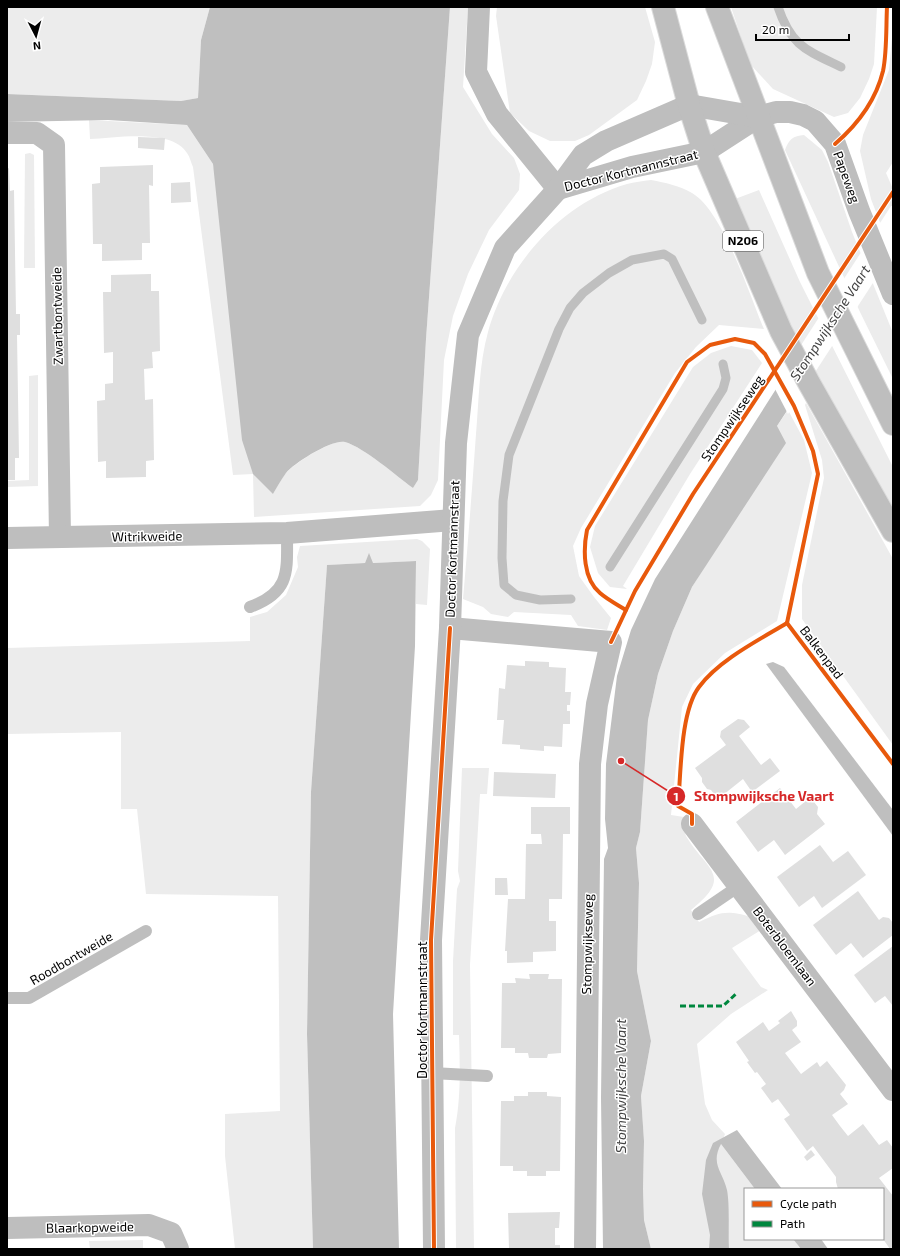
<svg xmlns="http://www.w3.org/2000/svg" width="900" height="1256" viewBox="0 0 900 1256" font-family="'Exo 2',sans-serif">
<rect width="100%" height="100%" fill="#fff"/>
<g fill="#ececec">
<polygon points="7,7 210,7 201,40 198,98 181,101 7,94"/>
<path d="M 450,7 L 468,7 L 463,87 L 492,134 L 514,158 L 520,174 L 519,190 L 489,230 L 468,274 L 453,316 L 444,360 L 438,480 L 431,495 L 420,506 L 254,517 L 253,474 L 233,475 L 193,167 C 191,163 190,157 187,153 C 172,128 115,138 90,139 L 89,120 L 187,125 L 213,164 L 273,494 C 277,487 281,479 286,473 C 295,463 332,439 345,442 C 365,448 395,475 413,488 L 418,480 L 426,339 Z"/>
<polygon points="497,7 645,7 655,42 652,64 646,81 637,100 589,135 575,141 550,141 529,131 510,113 496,16"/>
<polygon points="731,7 877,7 874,64 869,79 860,98 848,113 834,117 773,89 750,64"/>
<polygon points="893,27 893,162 886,173 893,189 893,208 881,225 871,199 860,151 863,135 889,70"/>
<path d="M 804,135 L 822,150 L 828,162 L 852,232 L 893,333 L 893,379 L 860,312 L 785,150 C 789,139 793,136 804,135 Z"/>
<polygon points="30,153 34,155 35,268 24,268 25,154"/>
<path d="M 651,180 C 666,183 678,185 692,193 C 723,211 749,294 764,329 L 719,325 L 696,347 L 675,373 L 581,528 L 573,546 L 579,576 L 594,597 L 611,618 L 607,630 L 578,626 L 571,615 L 514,612 L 508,617 L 491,614 L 483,607 L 463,599 C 468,544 472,489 476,434 C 479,400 479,364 488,332 C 506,266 561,203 627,184 C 634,182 643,181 651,180 Z"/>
<polygon points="759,190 800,282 893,467 893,513 781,311 735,199"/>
<polygon points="731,346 752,350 762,363 690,474 623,586 627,589 610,587 598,573 590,547 595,526 693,367 711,353"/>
<polygon points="38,375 38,486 7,487 7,481 29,480 29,376"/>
<polygon points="806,403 893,559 893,745 802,619 802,585 824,478 822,460 805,405"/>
<path d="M 788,410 L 804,440 L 812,473 L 777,621 L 725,653 L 693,684 L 682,707 L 671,815 L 684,817 C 685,823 684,831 686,836 C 706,870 735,875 691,910 L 699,922 C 721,912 726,910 751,917 L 761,930 L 732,948 L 761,987 L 768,990 L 731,1014 L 697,1044 L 705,1104 L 712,1120 L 725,1134 L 721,1144 L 755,1189 L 745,1189 L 745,1239 L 793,1239 L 801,1249 L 651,1249 L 644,1220 L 643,1189 L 644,1141 L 641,1096 L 651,1041 L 637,971 L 639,883 L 636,848 L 640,832 L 648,720 L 658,674 L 673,631 L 692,587 L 726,533 L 777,426 Z"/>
<polygon points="417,539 422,541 430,549 427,605 416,604 416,561 372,563 369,554 365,563 327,565 311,792 307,1034 313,1249 235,1249 225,1156 225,1114 280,1111 278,896 146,894 137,809 121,809 121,732 7,734 7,648 250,641 250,617 267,612 286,595 298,567 297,557 300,546"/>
<path d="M 462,768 L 489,768 L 487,794 L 480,794 L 470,965 L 474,1249 L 456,1249 L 455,1128 C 461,1098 460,1066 459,1035 L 453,1035 L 453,961 L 457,889 L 460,881 L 458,871 Z"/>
<polygon points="143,1240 143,1249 90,1249 89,1241"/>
</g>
<g fill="#bfbfbf">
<path d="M 210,7 L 450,7 L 426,339 L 418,480 L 413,488 C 395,475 365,448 345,442 C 332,439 294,463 286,473 C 281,480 277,487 273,494 L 253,474 L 242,440 L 213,164 L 187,125 L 108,120 L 7,122 L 7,94 L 181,101 L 198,98 L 201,40 Z"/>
<polygon points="893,249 777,426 786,443 692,587 673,631 658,674 648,720 640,832 636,848 639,883 637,971 651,1041 641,1096 644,1141 643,1189 644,1220 651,1249 603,1249 601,1098 604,859 608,848 605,819 606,764 617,676 631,630 655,579 843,284"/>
<polygon points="369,553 373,563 416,561 415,646 393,1014 399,1249 313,1249 307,1034 311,792 327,565 365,563"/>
<polygon points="773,662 784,667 893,810 893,836 766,664"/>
<path d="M 737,1130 L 782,1189 L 755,1189 L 721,1144 C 710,1164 723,1172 727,1190 C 730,1206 728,1232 729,1249 L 709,1249 L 710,1235 L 702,1194 L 706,1160 L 713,1143 Z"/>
<polygon points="793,1239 821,1239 828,1249 801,1249"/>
</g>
<polygon fill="#fff" points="891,206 893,206 893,252 788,414 774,387"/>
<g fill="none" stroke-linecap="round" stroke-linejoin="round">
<g stroke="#bfbfbf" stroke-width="9">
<path d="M 778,7 C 791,46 806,50 841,67"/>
<polyline points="610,567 723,389 726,378 723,364"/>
<polyline points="571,599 540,600 516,595 504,585 502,558 503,501 509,455 559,329 570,308 583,293 609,273 632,260 664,254 672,259 702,320"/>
</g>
</g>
<g fill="#dfdfdf">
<polygon points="138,137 165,138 164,150 138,148"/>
<polygon points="153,165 153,186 149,185 150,243 142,243 142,260 102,261 102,244 93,244 92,184 100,183 100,167"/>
<polygon points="9,168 10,191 14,190 16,314 20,314 20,335 17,335 19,458 15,458 15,480 7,480 7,169"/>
<polygon points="190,182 191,202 171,203 171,183"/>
<polygon points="151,274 151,291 159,291 160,351 152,352 153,368 144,369 145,400 153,399 154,460 146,461 146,477 106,478 106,461 98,462 97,401 105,400 105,384 113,383 113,352 104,353 103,292 111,292 111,275"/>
<polygon points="525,661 549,662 549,667 566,668 565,692 571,692 570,705 567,705 567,711 570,711 570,724 563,724 562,747 544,746 544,751 520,749 520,745 502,744 504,720 497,720 499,688 505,689 507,665 525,666"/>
<polygon points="738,719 744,720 750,727 739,736 761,765 770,758 780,771 752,792 743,779 718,799 711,790 707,789 702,782 702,778 695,768 726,745 720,737 721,731"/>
<polygon points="494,772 556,774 555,798 493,796"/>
<polygon points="780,788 796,809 807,800 814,802 818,807 817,814 825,824 785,855 774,840 758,852 736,822"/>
<polygon points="531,807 570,807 570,834 563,834 562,899 549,899 549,921 556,921 556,951 533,952 533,962 507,963 507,951 505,951 508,899 525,899 526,844 542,844 541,834 531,834"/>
<polygon points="820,845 833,862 848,851 866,875 822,908 814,896 799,907 777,877"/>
<polygon points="495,878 507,878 508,895 495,895"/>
<polygon points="858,891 879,920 883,917 889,918 893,923 893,935 863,958 851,943 836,955 813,925"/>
<polygon points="893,946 893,1006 885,996 875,1003 854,975"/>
<polygon points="529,974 549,974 548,979 562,979 561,1053 548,1054 547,1058 529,1058 528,1053 515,1053 515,1048 501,1048 502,983 516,983 515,978 530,979"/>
<polygon points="791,1011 797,1021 797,1026 792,1030 801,1042 785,1053 801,1074 817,1062 820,1067 827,1061 846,1085 844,1090 840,1094 848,1104 832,1115 840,1126 848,1136 863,1124 879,1145 887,1140 893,1148 893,1168 879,1178 893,1196 893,1249 890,1249 883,1239 883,1189 838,1189 836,1182 836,1177 813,1146 807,1151 784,1119 790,1115 778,1099 772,1103 761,1088 766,1084 757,1072 755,1073 747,1062 749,1061 736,1042 763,1022 769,1031 780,1023 778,1021"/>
<polygon points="528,1092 547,1092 547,1096 561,1097 560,1171 546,1171 546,1176 527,1176 527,1171 513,1171 513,1166 500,1166 501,1101 514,1101 514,1096 528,1096"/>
<polygon points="811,1150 815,1155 807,1161 804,1157"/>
<polygon points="560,1212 559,1228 555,1228 555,1245 560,1245 560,1249 509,1249 508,1213"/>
</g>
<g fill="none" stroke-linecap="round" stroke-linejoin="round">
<g stroke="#dbdbdb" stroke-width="24">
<g id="primary">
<polyline points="663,7 689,105 704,152 781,331 809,383 893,531"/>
<polyline points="717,7 818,273 893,424"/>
</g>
</g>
<g stroke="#bebebe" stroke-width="12">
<path d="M 250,607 C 291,592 287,571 287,533"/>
<polyline points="698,914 739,886"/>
<polyline points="7,998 29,998 146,931"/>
<polyline points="432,1073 487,1076"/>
</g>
<g stroke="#bebebe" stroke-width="22">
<polyline points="479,7 476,72 497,114 558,189"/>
<polyline points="7,133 37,133 54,145 60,537"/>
<polyline points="558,189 632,167 704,152 758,117 776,112 790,112 803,115 815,121 835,144 859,211 893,294"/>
<polyline points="7,538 287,533 453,520"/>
<polyline points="450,628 611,642 597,704 590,764 585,1249"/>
<polyline points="692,824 893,1090"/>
<polyline points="7,1228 149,1225 171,1233 178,1249"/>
<polyline points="434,1249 431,940 450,628 456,443 468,335 505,248 558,189 583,155 606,141 689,105 758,117"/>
</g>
<use href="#primary" stroke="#bebebe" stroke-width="22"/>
<polyline stroke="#00873e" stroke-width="3" stroke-dasharray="6 3" stroke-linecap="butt" points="680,1006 723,1006 737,993"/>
<g stroke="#fff" stroke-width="6">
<g id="cycleway">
<path d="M 835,144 C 857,125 876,100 883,71 C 887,52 886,27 887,7"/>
<path d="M 626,610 C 618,605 608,600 600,593 C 583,579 583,550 587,530 L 687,362 L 710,345 L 735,339 L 754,343 L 765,354 L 794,406 L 813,451 L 818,474 L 787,623"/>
<polyline points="787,623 893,764"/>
<polyline points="611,642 635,591 693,494 893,192"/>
<path d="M 692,824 L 692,814 L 678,806 C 681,774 680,712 699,687 C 719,660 759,640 787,623"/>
<polyline points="434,1249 431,940 450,628"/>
</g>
</g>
<use href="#cycleway" stroke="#e8590c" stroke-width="4"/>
</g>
<g text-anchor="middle" stroke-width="3" stroke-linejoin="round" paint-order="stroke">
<rect fill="#fff" stroke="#4c4c4c" stroke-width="1" x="723" y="231" width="40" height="20" rx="3"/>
<g font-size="12" font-weight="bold" fill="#000">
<text x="743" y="245">N206</text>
</g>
<g font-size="13" fill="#000" stroke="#fff">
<text transform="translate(631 170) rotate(-14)" y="5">Doctor Kortmannstraat</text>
<text transform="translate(847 177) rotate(70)" y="5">Papeweg</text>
<text transform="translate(57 316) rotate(-91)" y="5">Zwartbontweide</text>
<text transform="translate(732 418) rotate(-56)" y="5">Stompwijkseweg</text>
<text transform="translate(147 536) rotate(-1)" y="5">Witrikweide</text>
<text transform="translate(452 549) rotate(-88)" y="5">Doctor Kortmannstraat</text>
<text transform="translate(822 652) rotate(53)" y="5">Balkenpad</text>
<text transform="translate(587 944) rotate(-89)" y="5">Stompwijkseweg</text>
<text transform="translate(785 946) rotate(53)" y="5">Boterbloemlaan</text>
<text transform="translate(71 958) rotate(-30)" y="5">Roodbontweide</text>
<text transform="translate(422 1010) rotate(-90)" y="5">Doctor Kortmannstraat</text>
<text transform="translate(90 1227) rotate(-1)" y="5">Blaarkopweide</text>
</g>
<g font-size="14" font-style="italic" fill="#444" stroke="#fff">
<text transform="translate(830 323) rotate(-57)" y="5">Stompwijksche Vaart</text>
<text transform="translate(621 1086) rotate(-90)" y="5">Stompwijksche Vaart</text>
</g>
</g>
<path fill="none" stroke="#d62828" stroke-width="1.5" d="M621 761L676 796"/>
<g fill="#d62828" stroke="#fff" stroke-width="1.5">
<circle cx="621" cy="761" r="4"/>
<circle cx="676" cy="796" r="10"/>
</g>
<g font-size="12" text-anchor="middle" font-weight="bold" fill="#fff">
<text x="676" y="801">1</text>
</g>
<g font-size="14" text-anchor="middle" font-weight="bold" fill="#d62828" stroke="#fff" stroke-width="3" stroke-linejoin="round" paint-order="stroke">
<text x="764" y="801">Stompwijksche Vaart</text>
</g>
<rect width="900" height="1256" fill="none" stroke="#000000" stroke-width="16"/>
<rect x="744" y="1188" width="140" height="52" fill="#ffffff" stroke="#999999"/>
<rect x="752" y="1201" width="20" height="6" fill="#e8590c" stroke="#999999"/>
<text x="780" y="1208" font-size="12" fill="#000000">Cycle path</text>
<rect x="752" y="1221" width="20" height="6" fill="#00873e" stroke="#999999"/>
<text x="780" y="1228" font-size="12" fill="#000000">Path</text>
<g transform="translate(36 36) rotate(174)" stroke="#ffffff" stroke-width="3" paint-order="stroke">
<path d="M0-3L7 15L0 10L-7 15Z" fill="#000000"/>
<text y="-6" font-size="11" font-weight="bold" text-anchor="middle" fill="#000000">N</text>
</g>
<path d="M756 34v6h93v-6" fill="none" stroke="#000000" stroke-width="2"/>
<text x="762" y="34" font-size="12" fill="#000000" stroke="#ffffff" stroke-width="3" paint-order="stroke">20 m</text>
</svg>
